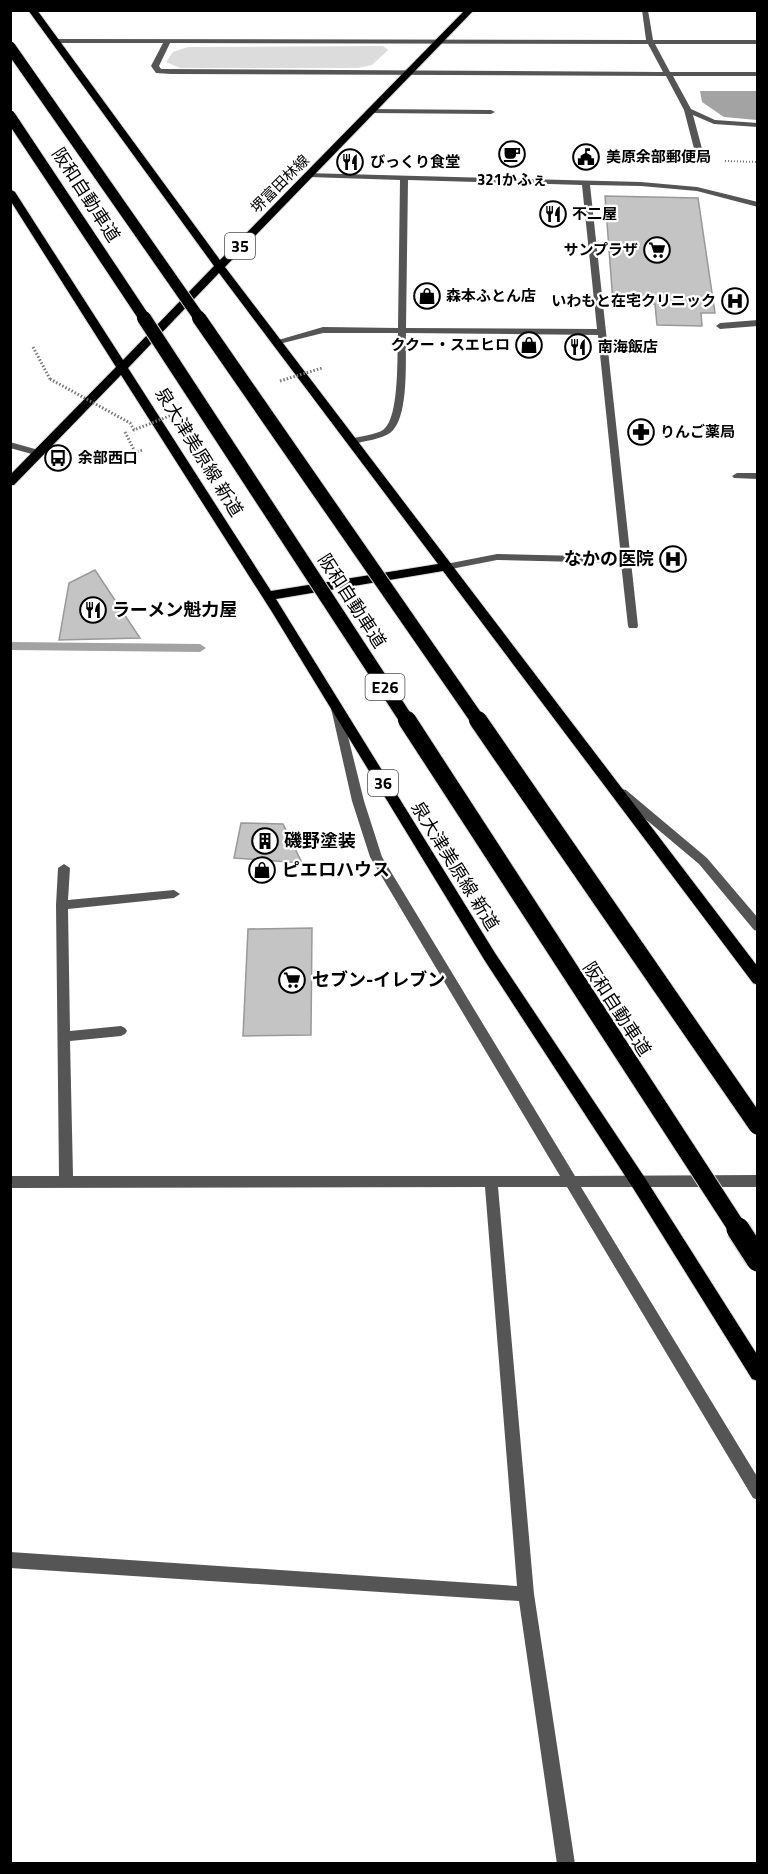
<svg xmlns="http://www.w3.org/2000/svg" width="768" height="1874" viewBox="0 0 768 1874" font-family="'Titillium Web','Noto Sans JP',sans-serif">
<rect width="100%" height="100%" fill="#fff"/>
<polygon fill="#dcdcdc" points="383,46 388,50 372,65 358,68 180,68 166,62 173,52 188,47"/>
<polygon fill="#a3a3a3" points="700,91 757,91 757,120 724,117 702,102"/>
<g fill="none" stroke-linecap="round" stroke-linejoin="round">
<polygon fill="#a3a3a3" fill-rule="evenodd" points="10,642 200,644 206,648 200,652 10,650"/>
</g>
<g fill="#c4c4c4" stroke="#999" stroke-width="1.5">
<polygon points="605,196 698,198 715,313 701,313 702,326 657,325 655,304 613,303"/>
<polygon points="95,570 140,638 59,640 69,583"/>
<polygon points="241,823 283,824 302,863 234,858"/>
<polygon points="312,928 311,1035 243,1036 248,929"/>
</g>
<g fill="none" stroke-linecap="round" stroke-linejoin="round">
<g stroke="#dbdbdb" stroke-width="2">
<path id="primary" d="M 28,10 L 37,10 L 220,260 L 465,10 L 474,10 L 225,267 L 758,967 L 758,985 L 753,983 L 443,571 L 276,599 L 495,953 L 645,1178 L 758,1356 L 758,1381 L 752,1379 L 633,1188 L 485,961 L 272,612 L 121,375 L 14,485 L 10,485 L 10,475 L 116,367 L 10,200 L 10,189 L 15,192 L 123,360 L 214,266 ZM 219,273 L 438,564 L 271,591 L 128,368 Z"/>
</g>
<polyline stroke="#777" stroke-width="2" stroke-dasharray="1 2" stroke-linecap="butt" points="725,161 758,162"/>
<g stroke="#777" stroke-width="3" stroke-dasharray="1.5 2" stroke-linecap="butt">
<polyline points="33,347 50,379"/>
<polyline points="125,432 135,452 143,450"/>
</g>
<polygon fill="#555" fill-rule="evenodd" points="369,109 491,110 495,112 491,114 372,113 368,111"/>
<g fill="#555" fill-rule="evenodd">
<path d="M 642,10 L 648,10 L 653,40 L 758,40 L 758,44 L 655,44 L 670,72 L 758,72 L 758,76 L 673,76 L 691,109 L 715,120 L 758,123 L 758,127 L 714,124 L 693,115 L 705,160 L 701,162 L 697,160 L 684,110 L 666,76 L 171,74 L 156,73 L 151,66 L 163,43 L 54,43 L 51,41 L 54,39 L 646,40 ZM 170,43 L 648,44 L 663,72 L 161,69 L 159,66 Z"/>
<path d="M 306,173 L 641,182 L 697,187 L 758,202 L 758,207 L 697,191 L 641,186 L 590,185 L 638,626 L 637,628 L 629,628 L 628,626 L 621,563 L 497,560 L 446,570 L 441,567 L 446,564 L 497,554 L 621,557 L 598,335 L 406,333 C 405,357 410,418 390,433 C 382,439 364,441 354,444 L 351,443 L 351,439 C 360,436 375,435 383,430 C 400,419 397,353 398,333 L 323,333 L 279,344 L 275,341 L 323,327 L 398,328 L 400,180 L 309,177 L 306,177 ZM 408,180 L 582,185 L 597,329 L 406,328 Z"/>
<polygon points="758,320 758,326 720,329 716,326 720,323"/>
<polygon points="10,442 42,451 44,453 39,456 10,448"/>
<polygon points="737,473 758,473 758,479 734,478 732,476"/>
<polygon points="336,704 341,708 364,801 382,857 575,1176 758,1175 758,1187 581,1187 758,1478 758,1500 753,1498 567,1187 498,1187 534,1594 575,1864 557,1864 519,1601 10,1568 10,1552 517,1586 485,1187 10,1188 10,1176 59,1176 56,905 58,868 64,864 70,868 68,900 174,890 180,894 174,898 68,909 70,1031 121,1026 125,1028 127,1031 125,1034 121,1036 70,1041 73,1176 560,1176 370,857 352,801 331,708"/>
<polygon points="622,789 626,790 707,858 758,918 758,931 754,930 699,864 618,796 616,793"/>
</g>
<use href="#primary" fill="#000" fill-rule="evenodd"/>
<g stroke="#dbdbdb" stroke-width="13" stroke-linecap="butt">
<g id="highway-bridge-far3">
<polyline points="10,47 200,319"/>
<polyline points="10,116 145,319"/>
</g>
</g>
<g stroke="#dbdbdb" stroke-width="16" stroke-linecap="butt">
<g id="highway-bridge-far2">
<polyline points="144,318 408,722"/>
<polyline points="199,318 479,722"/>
</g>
</g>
<g stroke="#dbdbdb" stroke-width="20" stroke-linecap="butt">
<g id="highway-bridge-far1">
<polyline points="407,720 739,1231"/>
<polyline points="478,720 758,1126"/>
</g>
</g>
<g stroke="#dbdbdb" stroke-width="26" stroke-linecap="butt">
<polyline id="highway-bridge" points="738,1229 758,1260"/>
</g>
<g stroke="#777" stroke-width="3" stroke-dasharray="1.5 2" stroke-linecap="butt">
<polyline points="50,379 130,423 134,430 172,415"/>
<polyline points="280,381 322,368"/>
</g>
<use href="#highway-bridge-far3" stroke="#000" stroke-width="11"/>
<use href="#highway-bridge-far2" stroke="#000" stroke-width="14"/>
<use href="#highway-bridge-far1" stroke="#000" stroke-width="18"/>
<use href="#highway-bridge" stroke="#000" stroke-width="23"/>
</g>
<defs>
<g id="cafe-ring" transform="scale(1.35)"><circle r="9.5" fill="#fff" stroke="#000" stroke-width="1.5"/><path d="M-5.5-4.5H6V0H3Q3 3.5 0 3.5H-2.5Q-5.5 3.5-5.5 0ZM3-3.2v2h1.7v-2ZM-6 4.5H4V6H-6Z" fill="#000"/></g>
<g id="civic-ring" transform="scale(1.35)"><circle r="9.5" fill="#fff" stroke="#000" stroke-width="1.5"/><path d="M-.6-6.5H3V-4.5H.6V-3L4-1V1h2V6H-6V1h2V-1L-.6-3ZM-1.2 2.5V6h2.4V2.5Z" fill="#000"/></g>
<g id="restaurant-ring" transform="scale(1.35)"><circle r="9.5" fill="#fff" stroke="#000" stroke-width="1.5"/><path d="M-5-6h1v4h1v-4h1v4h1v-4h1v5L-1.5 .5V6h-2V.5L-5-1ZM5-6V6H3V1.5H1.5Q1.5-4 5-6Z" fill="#000"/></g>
<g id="supermarket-ring" transform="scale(1.35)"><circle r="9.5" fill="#fff" stroke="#000" stroke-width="1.5"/><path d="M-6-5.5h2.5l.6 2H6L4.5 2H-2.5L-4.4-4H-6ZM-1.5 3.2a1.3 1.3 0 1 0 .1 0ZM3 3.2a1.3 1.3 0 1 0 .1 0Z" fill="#000"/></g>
<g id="shop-ring" transform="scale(1.35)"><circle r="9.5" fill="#fff" stroke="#000" stroke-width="1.5"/><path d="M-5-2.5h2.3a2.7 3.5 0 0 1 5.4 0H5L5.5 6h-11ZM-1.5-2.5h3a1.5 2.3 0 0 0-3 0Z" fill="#000"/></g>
<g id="hospital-ring" transform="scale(1.35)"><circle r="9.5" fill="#fff" stroke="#000" stroke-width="1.5"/><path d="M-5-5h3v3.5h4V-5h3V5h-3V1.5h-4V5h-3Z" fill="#000"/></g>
<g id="pharmacy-ring" transform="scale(1.35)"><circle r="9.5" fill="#fff" stroke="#000" stroke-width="1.5"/><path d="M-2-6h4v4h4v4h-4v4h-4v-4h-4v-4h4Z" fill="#000"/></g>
<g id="bus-ring" transform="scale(1.35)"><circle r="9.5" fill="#fff" stroke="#000" stroke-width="1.5"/><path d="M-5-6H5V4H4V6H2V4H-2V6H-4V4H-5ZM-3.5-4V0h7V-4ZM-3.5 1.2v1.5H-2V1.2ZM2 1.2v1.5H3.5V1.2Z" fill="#000"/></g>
<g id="building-ring" transform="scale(1.35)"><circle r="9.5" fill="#fff" stroke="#000" stroke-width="1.5"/><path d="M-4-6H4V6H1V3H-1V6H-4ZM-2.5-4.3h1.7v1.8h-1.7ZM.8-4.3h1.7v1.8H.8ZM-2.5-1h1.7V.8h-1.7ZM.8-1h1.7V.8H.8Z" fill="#000"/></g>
</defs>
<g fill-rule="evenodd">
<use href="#cafe-ring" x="512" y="154"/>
<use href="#civic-ring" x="586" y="157"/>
<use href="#restaurant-ring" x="350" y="162"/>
<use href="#restaurant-ring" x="553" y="214"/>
<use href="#supermarket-ring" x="657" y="250"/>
<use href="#shop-ring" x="427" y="296"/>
<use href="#hospital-ring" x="735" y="301"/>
<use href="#shop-ring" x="529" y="345"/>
<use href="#restaurant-ring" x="578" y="347"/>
<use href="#pharmacy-ring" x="641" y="432"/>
<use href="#bus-ring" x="58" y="458"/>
<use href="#hospital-ring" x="673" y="559"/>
<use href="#restaurant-ring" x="93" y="610"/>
<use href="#building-ring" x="265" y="841"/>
<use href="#shop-ring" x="262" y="870"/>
<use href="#supermarket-ring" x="292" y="980"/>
</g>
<g text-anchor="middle" stroke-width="4.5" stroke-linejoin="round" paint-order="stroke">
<g font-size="15" font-weight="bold" fill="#000" stroke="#fff" text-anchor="start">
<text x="606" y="162">美原余部郵便局</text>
<text x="370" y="167">びっくり食堂</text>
<text x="512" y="185" text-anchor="middle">321かふぇ</text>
<text x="572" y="219">不二屋</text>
<text x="638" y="255" text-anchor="end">サンプラザ</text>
<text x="446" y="301">森本ふとん店</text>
<text x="716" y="306" text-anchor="end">いわもと在宅クリニック</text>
<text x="510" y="350" text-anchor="end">ククー・スエヒロ</text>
<text x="598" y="352">南海飯店</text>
<text x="660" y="437">りんご薬局</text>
<text x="78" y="463">余部西口</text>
</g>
<g font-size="15" fill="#000" stroke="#fff">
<text transform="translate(280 184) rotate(-45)" y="5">堺富田林線</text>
</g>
<g fill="#fff" stroke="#4c4c4c" stroke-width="1.5">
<rect x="225" y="233" width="30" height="26" rx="4.5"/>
<rect x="365.5" y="674" width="39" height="26" rx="4.5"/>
<rect x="368" y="770" width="30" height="26" rx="4.5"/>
</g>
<g font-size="16" font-weight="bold" fill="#000">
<text x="240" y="252">35</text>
<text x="385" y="693">E26</text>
<text x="383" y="789">36</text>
</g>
<g font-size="18" fill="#000" stroke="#fff">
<text transform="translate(86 195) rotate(57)" y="6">阪和自動車道</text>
<text transform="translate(199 452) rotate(58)" y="6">泉大津美原線 新道</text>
<text transform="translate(352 601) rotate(57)" y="6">阪和自動車道</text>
<text transform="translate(455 866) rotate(58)" y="6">泉大津美原線 新道</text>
<text transform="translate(617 1009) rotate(57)" y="6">阪和自動車道</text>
</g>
<g font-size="18" font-weight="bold" fill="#000" stroke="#fff" text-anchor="start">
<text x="654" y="565" text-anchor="end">なかの医院</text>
<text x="112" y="616">ラーメン魁力屋</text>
<text x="284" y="847">磯野塗装</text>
<text x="282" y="876">ピエロハウス</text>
<text x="312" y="986">セブン-イレブン</text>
</g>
</g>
<rect width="768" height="1874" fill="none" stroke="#000000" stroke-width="24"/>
</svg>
